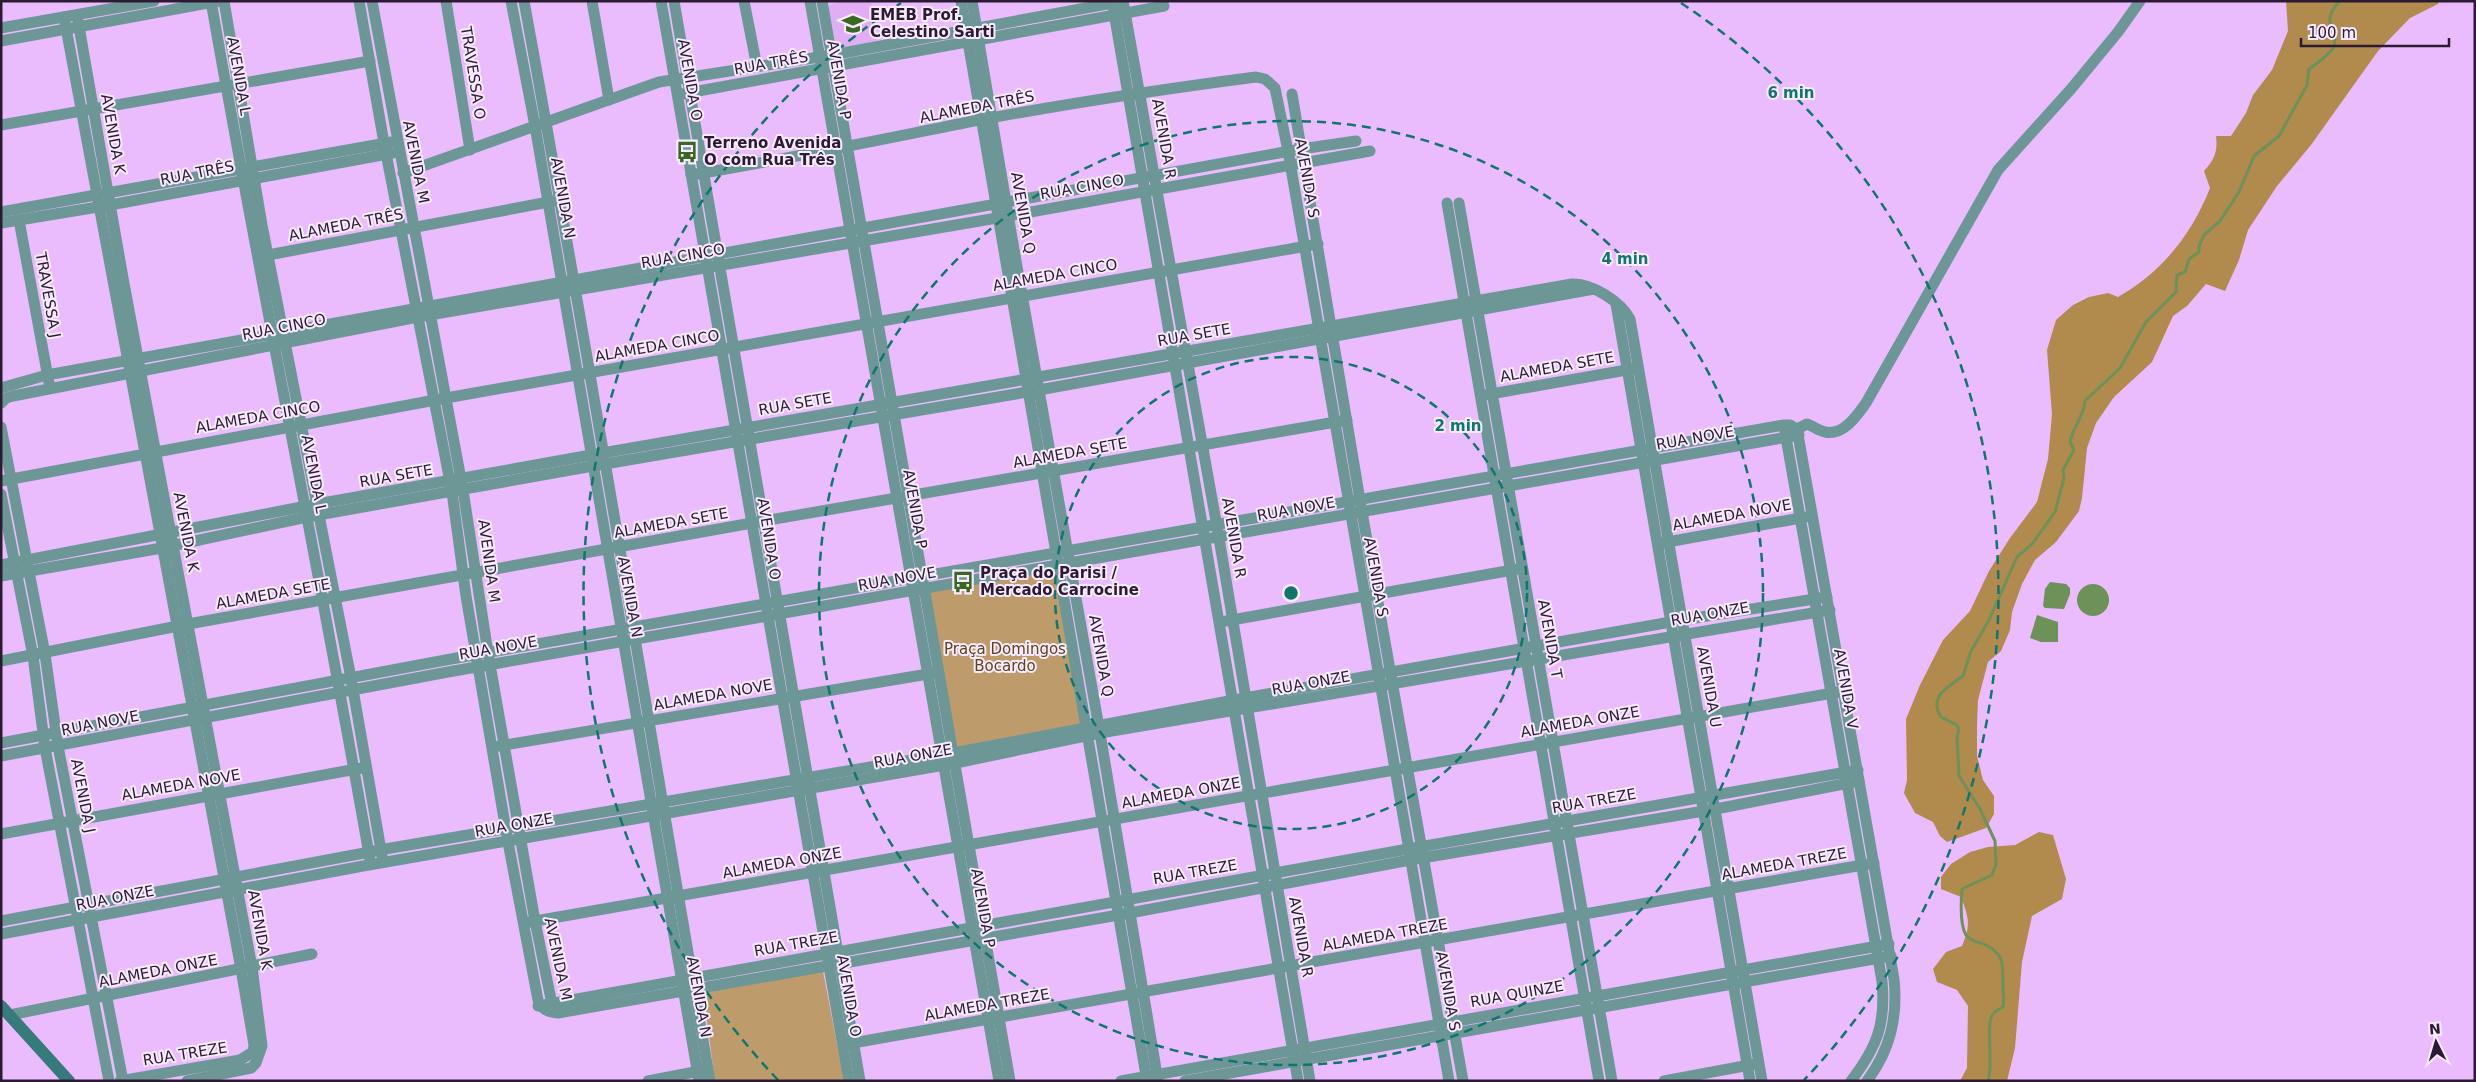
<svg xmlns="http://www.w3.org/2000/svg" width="2476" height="1082" viewBox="0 0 2476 1082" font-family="'DejaVu Sans',sans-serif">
<rect width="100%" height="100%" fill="#eabcfd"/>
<polygon fill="#e1aef5" points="841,1 871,1 878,41 834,49 828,6"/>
<g fill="#bd9b6b">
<polygon points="1057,568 1084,726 954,751 926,591"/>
<polygon points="823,971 844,1081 715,1081 703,991"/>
</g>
<g fill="#b18a4e">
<path d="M 2286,1 L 2439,1 L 2438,4 L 2410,18 L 2378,51 L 2311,145 L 2277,186 L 2248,230 L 2239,260 L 2225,291 L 2206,284 L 2187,306 L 2173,316 L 2152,362 L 2114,397 L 2096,423 L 2087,448 L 2082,498 L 2079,511 L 2056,542 L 2035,560 L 2022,584 L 2012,612 L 2010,630 L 2001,651 L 1988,662 L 1978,700 L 1977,724 L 1977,756 L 1983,780 L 1994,796 L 1994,814 L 1986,828 L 1947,842 L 1940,836 L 1933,822 L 1915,813 L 1904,793 L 1907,780 L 1906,719 L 1920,685 L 1943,640 L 1970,611 L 1989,571 L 2010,538 L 2037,502 L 2048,459 L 2052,414 L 2047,350 L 2056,320 L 2073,305 L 2089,297 L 2108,293 L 2118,297 C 2162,272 2192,234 2210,188 L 2204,171 C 2214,160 2218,152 2216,136 L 2231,136 L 2246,113 L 2253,95 L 2272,70 L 2288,31 Z"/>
<path d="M 2039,832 L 2053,835 L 2066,879 L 2062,899 L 2032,916 L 2022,962 L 2015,1048 L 2007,1081 L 1960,1081 L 1967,1068 L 1968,1006 L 1957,990 L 1937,982 L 1933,969 L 1946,952 L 1962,946 C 1971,925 1969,918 1961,897 L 1941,889 L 1941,877 L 1951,864 L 1970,852 L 1988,847 L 2015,845 Z"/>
</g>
<g fill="#6c925a">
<polygon points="2050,582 2066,584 2070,588 2070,594 2064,609 2045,608 2043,606 2045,589"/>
<circle cx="2093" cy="600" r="16"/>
<polygon points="2037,615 2058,622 2058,642 2041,642 2030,638"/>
</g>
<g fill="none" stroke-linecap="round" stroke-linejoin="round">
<path stroke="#6c925a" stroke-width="3" d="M 1988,1081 C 1994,1066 1985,1022 1993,1014 C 1995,1011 2000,1009 2003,1007 C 2005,997 2002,990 2003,980 C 2003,964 2003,953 1986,945 C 1979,942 1971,942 1966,935 C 1960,925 1961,901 1962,889 L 1992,875 L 1996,864 L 1995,841 L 1980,809 L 1959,776 L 1957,736 L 1959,730 L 1957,725 L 1941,717 C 1928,696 1948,687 1963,676 L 1971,651 L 1989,620 L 2017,557 L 2033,543 L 2055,512 L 2064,478 L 2063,470 L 2074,450 L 2070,442 C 2073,427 2084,416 2085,401 L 2120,368 L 2146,322 L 2176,292 L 2177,275 L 2185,272 L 2189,259 L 2199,252 L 2199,246 L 2204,235 L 2220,221 L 2239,192 L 2254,156 L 2279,136 L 2307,85 L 2309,69 C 2317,63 2328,56 2333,48 C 2341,36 2317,23 2340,1"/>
<g stroke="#6d9797" stroke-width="11">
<path d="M 211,1 C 261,288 320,573 370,860"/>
<polyline points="224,1 262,225 351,678 382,856"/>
<path d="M 359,1 L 384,143 L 452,492 L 466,596 L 508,842 L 538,1000 C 541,1010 549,1012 558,1013 L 1130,913 L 1410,860 L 1716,809 L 1859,781"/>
<polyline points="372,1 463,490 488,653 535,921 553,1009"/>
<polyline points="446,1 470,150"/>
<polyline points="511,1 535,126 699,1081"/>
<path d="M 524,1 C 590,360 648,721 710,1081"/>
<polyline points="592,1 609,100"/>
<polyline points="661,1 849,1081"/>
<polyline points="674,1 860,1081"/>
<polyline points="744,1 757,67"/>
<polyline points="810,1 999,1081"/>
<polyline points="822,1 1010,1081"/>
<polyline points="961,1 1147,1081"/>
<polyline points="972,1 1013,244 1100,733 1158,1081"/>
<polyline points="1112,1 1298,1081"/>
<polyline points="1123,1 1219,538 1310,1081"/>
<polyline points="77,15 123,278 252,967 262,1046 256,1063 251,1068 187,1081"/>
<polyline points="64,17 241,969 254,1045 253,1052"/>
<polyline points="1,28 154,1"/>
<polyline points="1,41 219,1"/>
<polyline points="682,94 1164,6"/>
<polyline points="1292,94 1362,512 1463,1081"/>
<polyline points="1,125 370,61"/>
<polyline points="403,173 659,82 832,55 1118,2"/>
<path d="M 691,175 C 788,159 883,139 979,120 C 1071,103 1164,89 1256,77 L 1265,79 L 1275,88 L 1288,151 L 1449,1081"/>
<polyline points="1447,203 1599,1081"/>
<polyline points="1459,203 1612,1081"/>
<polyline points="1,212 392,142"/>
<polyline points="19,220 49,383"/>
<polyline points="1,223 110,205 393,153"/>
<polyline points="263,256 554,201"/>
<polyline points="1616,304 1750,1081"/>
<polyline points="1,388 47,375 1301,149 1356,141"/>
<polyline points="1485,395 1632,369"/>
<polyline points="1,403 6,398 13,396 418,317 997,218 1370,151"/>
<polyline points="1,427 45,654 58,746 123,1081"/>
<path d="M 1797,429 L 1894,979 C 1898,1018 1890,1050 1867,1081"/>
<path d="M 1797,429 L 1807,424 C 1813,426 1819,431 1825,432 C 1844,436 1857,415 1866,403 L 1998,170 L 2071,89 L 2118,32 L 2140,1"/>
<path d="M 1785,432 L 1882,981 C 1886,1024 1877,1047 1851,1081"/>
<polyline points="1,481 446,398 1318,244"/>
<polyline points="1,494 33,656 45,748 109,1081"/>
<polyline points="1662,543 1806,517"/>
<path d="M 1,565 L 317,504 L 591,455 L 1572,284 C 1592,283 1621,302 1630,319 L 1762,1081"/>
<polyline points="1,576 162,548 307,517 593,466 1039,390 1594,289"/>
<polyline points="1226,621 1518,569"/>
<polyline points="1,661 188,624 752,523 1347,420"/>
<polyline points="1,743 451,659 1784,425 1790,425 1797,429"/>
<polyline points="499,746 934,673"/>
<polyline points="1,756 448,672 1799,435"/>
<polyline points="1,834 362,768"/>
<polyline points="1,921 391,848 953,753 1245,698 1682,620 1827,597"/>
<polyline points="524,923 1844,691"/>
<polyline points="1,934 363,866 956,763 1100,733 1830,610"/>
<polyline points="538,1006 1408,849 1858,770"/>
<polyline points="10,1015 312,954"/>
<polyline points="847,1044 1874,863"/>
<polyline points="120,1081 240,1060 253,1052"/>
<polyline points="648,1081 705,1070"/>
<polyline points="1121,1081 1889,944"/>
<polyline points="1185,1081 1891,956"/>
<polyline points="1664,1081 1755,1064"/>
</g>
<polyline stroke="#367a7b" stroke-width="12" points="1,1006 69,1081"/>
</g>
<g fill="none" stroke="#0f766e" stroke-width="2.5" stroke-dasharray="9 6">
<circle cx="1291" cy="593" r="236"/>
<circle cx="1291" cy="593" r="472"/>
<path d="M778 1080A707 707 0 0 1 901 3M1681 3A707 707 0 0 1 1804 1080"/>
</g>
<defs>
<g id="school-bare" transform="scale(1.725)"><path d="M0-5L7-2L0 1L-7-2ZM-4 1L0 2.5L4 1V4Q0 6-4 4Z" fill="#3b6724" stroke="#f9ebff" stroke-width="2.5" paint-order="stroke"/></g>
<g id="bus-bare" transform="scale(1.725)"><path d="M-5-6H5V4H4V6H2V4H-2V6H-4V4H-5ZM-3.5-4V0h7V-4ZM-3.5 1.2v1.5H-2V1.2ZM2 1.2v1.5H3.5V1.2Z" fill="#3b6724" stroke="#f9ebff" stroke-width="2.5" paint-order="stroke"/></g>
</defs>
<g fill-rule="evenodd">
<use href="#school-bare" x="853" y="24"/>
<use href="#bus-bare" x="687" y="152"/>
<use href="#bus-bare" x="963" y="582"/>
</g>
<g text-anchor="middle" stroke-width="4" stroke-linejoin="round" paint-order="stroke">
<g font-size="15" font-weight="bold" fill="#2c1a33" stroke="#f9ebff" text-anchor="start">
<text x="870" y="20">EMEB Prof.<tspan x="870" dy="17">Celestino Sarti</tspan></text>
<text x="704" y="148">Terreno Avenida<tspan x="704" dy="17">O com Rua Três</tspan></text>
<text x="980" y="578">Praça do Parisi /<tspan x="980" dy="17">Mercado Carrocine</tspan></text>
</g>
<g font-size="15" fill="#2c1a33" stroke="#f9ebff">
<text transform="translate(771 63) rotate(-10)" y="5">RUA TRÊS</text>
<text transform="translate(473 73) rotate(81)" y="5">TRAVESSA O</text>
<text transform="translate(239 76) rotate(80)" y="5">AVENIDA L</text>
<text transform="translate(690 80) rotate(80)" y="5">AVENIDA O</text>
<text transform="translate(839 80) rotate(80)" y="5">AVENIDA P</text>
<text transform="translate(977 107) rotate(-11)" y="5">ALAMEDA TRÊS</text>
<text transform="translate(113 134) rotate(80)" y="5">AVENIDA K</text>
<text transform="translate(1164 139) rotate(80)" y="5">AVENIDA R</text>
<text transform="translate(416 162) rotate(79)" y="5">AVENIDA M</text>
<text transform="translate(197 173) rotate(-11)" y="5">RUA TRÊS</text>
<text transform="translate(1307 178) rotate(80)" y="5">AVENIDA S</text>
<text transform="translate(1082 187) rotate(-10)" y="5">RUA CINCO</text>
<text transform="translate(563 198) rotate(80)" y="5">AVENIDA N</text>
<text transform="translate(1023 213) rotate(80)" y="5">AVENIDA Q</text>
<text transform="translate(346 225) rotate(-11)" y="5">ALAMEDA TRÊS</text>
<text transform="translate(683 256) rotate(-10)" y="5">RUA CINCO</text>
<text transform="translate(1055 275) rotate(-10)" y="5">ALAMEDA CINCO</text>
<text transform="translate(48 295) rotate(80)" y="5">TRAVESSA J</text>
<text transform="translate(284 327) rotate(-11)" y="5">RUA CINCO</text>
<text transform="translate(1194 335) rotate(-10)" y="5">RUA SETE</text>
<text transform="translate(657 346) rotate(-10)" y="5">ALAMEDA CINCO</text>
<text transform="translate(1557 367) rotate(-10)" y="5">ALAMEDA SETE</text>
<text transform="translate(795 404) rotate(-10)" y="5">RUA SETE</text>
<text transform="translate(258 417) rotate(-10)" y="5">ALAMEDA CINCO</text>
<text transform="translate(1695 438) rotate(-10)" y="5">RUA NOVE</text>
<text transform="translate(1070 453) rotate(-10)" y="5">ALAMEDA SETE</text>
<text transform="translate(314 474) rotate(79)" y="5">AVENIDA L</text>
<text transform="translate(396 476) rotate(-10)" y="5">RUA SETE</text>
<text transform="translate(915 509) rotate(80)" y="5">AVENIDA P</text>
<text transform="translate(1296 509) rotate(-10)" y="5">RUA NOVE</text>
<text transform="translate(1732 515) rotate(-10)" y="5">ALAMEDA NOVE</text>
<text transform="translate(671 523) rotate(-10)" y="5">ALAMEDA SETE</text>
<text transform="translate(186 532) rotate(79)" y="5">AVENIDA K</text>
<text transform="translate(1234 538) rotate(80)" y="5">AVENIDA R</text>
<text transform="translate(769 539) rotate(81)" y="5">AVENIDA O</text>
<text transform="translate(489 561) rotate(82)" y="5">AVENIDA M</text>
<text transform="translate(1376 577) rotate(80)" y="5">AVENIDA S</text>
<text transform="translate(897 579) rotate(-10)" y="5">RUA NOVE</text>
<text transform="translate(273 594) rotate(-10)" y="5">ALAMEDA SETE</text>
<text transform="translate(630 597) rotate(80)" y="5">AVENIDA N</text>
<text transform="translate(1710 614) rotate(-10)" y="5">RUA ONZE</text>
<text transform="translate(1550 639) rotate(80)" y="5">AVENIDA T</text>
<text transform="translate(498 648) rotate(-10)" y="5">RUA NOVE</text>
<text transform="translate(1101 656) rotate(80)" y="5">AVENIDA Q</text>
<text transform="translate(1311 683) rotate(-10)" y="5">RUA ONZE</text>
<text transform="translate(1709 687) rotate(80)" y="5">AVENIDA U</text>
<text transform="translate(1846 689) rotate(80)" y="5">AVENIDA V</text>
<text transform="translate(713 695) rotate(-10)" y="5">ALAMEDA NOVE</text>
<text transform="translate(1580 722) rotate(-10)" y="5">ALAMEDA ONZE</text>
<text transform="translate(100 723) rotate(-11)" y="5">RUA NOVE</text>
<text transform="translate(913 756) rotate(-10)" y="5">RUA ONZE</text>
<text transform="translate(181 785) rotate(-10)" y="5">ALAMEDA NOVE</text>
<text transform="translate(1181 793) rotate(-10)" y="5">ALAMEDA ONZE</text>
<text transform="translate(83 796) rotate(79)" y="5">AVENIDA J</text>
<text transform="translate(1594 801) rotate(-10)" y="5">RUA TREZE</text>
<text transform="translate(514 825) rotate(-10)" y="5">RUA ONZE</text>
<text transform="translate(782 863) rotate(-10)" y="5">ALAMEDA ONZE</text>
<text transform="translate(1784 864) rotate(-10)" y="5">ALAMEDA TREZE</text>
<text transform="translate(1195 872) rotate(-10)" y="5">RUA TREZE</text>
<text transform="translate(115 898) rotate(-11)" y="5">RUA ONZE</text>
<text transform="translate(983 908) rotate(80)" y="5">AVENIDA P</text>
<text transform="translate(260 930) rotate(80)" y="5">AVENIDA K</text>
<text transform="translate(1385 935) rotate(-10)" y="5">ALAMEDA TREZE</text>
<text transform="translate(1301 937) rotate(80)" y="5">AVENIDA R</text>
<text transform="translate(796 944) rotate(-10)" y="5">RUA TREZE</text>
<text transform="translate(558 959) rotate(78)" y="5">AVENIDA M</text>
<text transform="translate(158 971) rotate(-11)" y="5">ALAMEDA ONZE</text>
<text transform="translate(1448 991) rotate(80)" y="5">AVENIDA S</text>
<text transform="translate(1517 994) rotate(-10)" y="5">RUA QUINZE</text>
<text transform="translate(849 996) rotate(80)" y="5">AVENIDA O</text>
<text transform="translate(699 997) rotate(80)" y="5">AVENIDA N</text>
<text transform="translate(987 1005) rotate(-10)" y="5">ALAMEDA TREZE</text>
<text transform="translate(185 1054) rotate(-9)" y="5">RUA TREZE</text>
</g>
<g font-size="15" fill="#5f4314" stroke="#f9ebff">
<text x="1005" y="654">Praça Domingos<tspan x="1005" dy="17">Bocardo</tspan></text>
</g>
</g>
<circle cx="1291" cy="593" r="8" fill="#0f766e" stroke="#f9ebff" stroke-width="2.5"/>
<g font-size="15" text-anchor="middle" font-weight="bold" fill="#0f766e" stroke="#f9ebff" stroke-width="4" stroke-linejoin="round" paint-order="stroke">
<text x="1791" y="98">6 min</text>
<text x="1625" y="264">4 min</text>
<text x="1458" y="431">2 min</text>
</g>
<rect width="2476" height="1082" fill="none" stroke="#2c1a33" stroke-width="5"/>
<g transform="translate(2436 1042) rotate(355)" stroke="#f9ebff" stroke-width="4" paint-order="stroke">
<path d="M0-4L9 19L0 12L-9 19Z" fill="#2c1a33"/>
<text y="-8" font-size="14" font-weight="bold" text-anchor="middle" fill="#2c1a33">N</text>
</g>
<path d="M2301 38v8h148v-8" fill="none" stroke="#2c1a33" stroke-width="2.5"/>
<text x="2308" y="38" font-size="15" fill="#2c1a33" stroke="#f9ebff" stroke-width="4" paint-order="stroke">100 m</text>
</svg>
